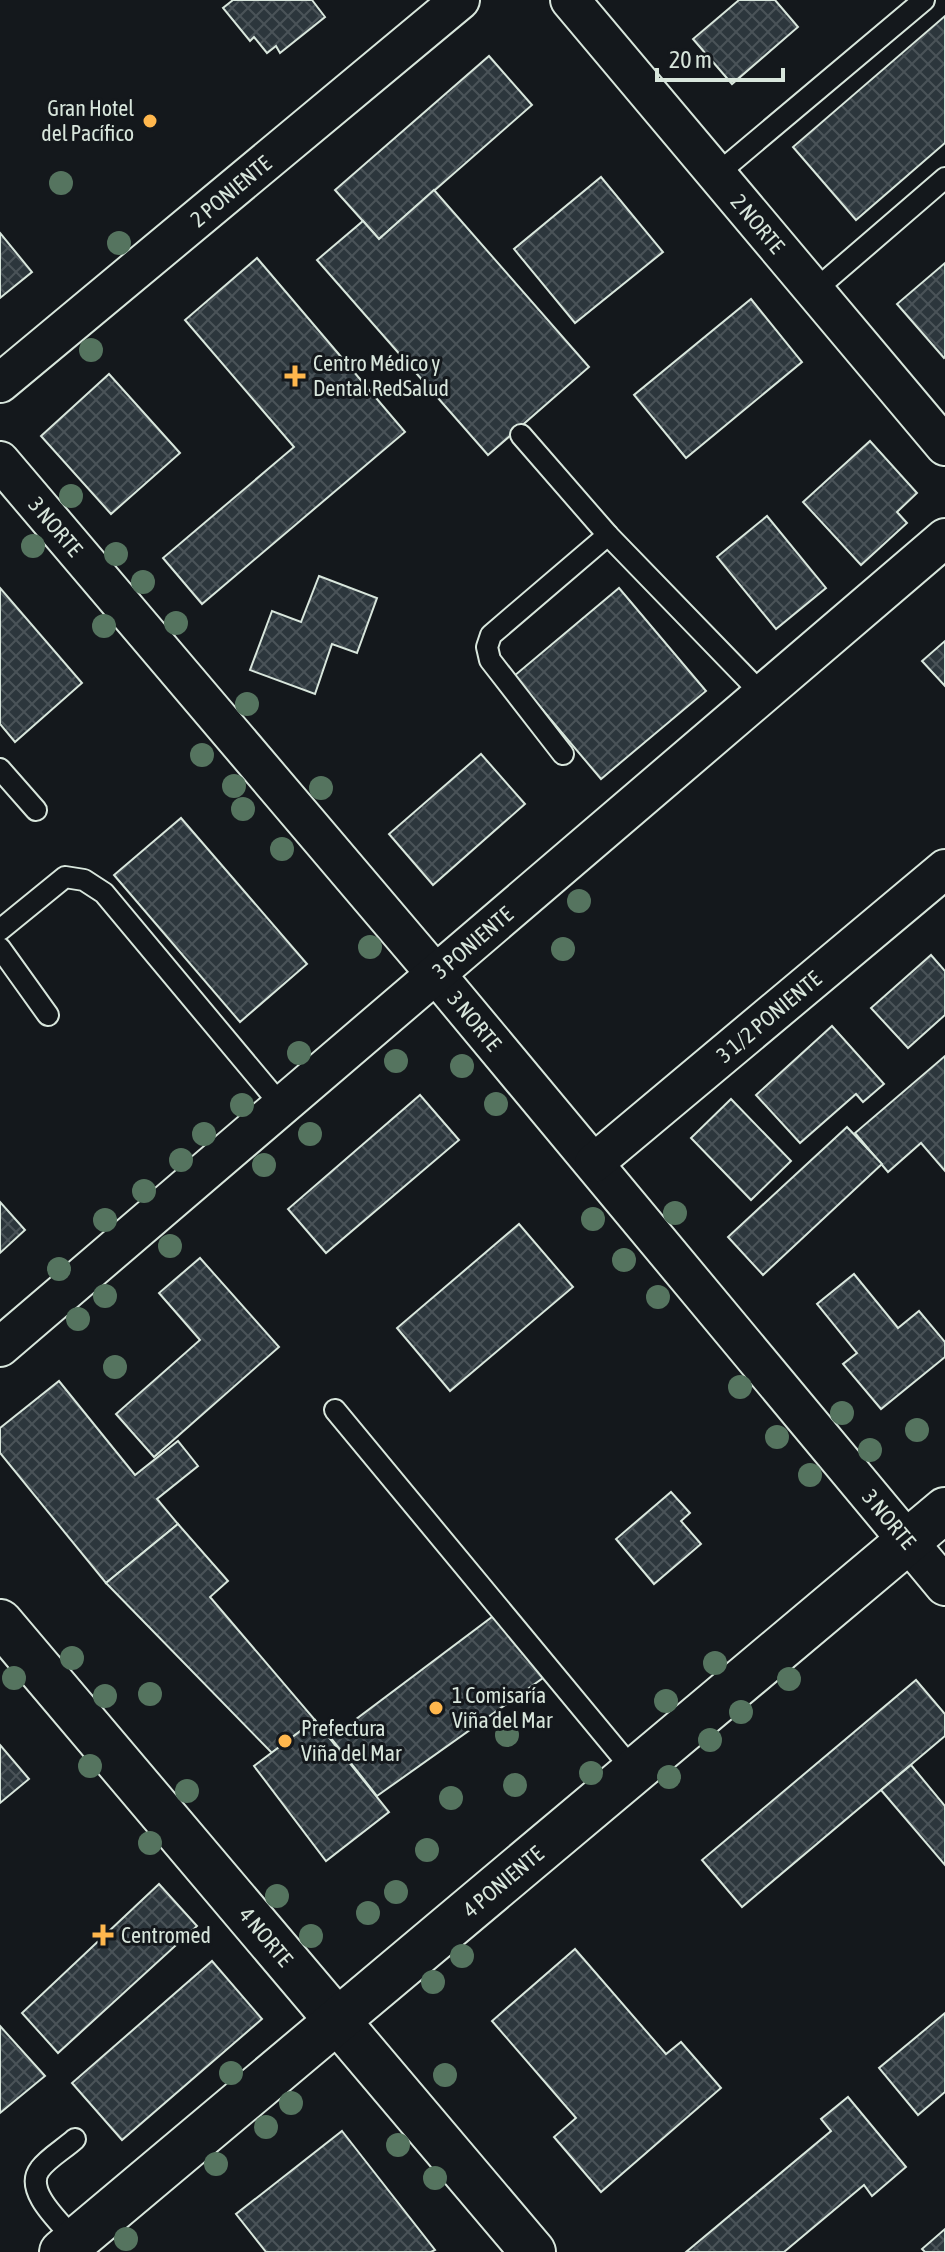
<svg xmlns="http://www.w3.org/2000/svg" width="945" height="2252" viewBox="0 0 945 2252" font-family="'Asap Condensed',sans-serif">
<defs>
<pattern id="building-cross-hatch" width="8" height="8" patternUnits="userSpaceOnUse" patternTransform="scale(2)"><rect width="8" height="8" fill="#2c363c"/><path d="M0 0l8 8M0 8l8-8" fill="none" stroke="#4a5358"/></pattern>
</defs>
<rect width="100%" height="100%" fill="#14181c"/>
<g fill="url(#building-cross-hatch)" stroke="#d8e6dc" stroke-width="2">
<polygon points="233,0 312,0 325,17 280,53 276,46 267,53 254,37 250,41 223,8"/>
<polygon points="739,0 775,0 798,27 732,84 693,39"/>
<polygon points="945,16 945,143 856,220 793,147"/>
<polygon points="489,56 532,105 379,239 335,190"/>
<polygon points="601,177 663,252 575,323 514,249"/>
<polygon points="434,190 589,367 488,455 317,260 363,221 379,239"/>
<polygon points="0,233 32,272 0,298"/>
<polygon points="257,258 405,432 202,604 163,558 294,447 185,320"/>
<polygon points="945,263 945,357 944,358 897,304"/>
<polygon points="751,299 802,362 686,458 634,395"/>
<polygon points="109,374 180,453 111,514 41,436"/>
<polygon points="870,441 917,493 897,512 907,523 861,565 803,502"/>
<polygon points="767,516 826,588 776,629 717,557"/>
<polygon points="319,576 377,598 357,653 332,644 315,694 250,670 272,611 301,622"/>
<polygon points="0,588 82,683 15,742 0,724"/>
<polygon points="619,588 706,691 601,779 514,676"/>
<polygon points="945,641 945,686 922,661"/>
<polygon points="481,754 525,804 433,885 389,834"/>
<polygon points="181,818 307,964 240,1022 114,875"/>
<polygon points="931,955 945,971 945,1015 908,1048 871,1008"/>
<polygon points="832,1026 884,1084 863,1102 856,1094 800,1143 756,1095"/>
<polygon points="945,1056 945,1171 921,1143 888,1172 855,1133"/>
<polygon points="420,1095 459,1140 326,1253 288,1209"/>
<polygon points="731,1099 791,1161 751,1200 691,1138"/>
<polygon points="847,1127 882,1164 763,1275 728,1237"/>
<polygon points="0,1202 25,1230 0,1253"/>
<polygon points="519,1224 573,1287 450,1391 397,1328"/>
<polygon points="200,1258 279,1347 154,1457 116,1414 200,1340 159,1293"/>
<polygon points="854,1274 898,1328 919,1311 945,1342 945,1357 881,1409 843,1364 857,1353 817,1304"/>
<polygon points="59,1381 135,1475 178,1441 198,1466 157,1499 178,1524 106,1583 0,1453 0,1428"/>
<polygon points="671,1492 690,1513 681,1521 701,1544 654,1584 616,1539"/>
<polygon points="178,1524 228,1581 210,1597 315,1720 272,1753 106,1583"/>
<polygon points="496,1614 543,1678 377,1796 331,1738"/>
<polygon points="916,1680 945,1714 945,1736 742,1907 702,1860"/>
<polygon points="315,1720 389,1812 326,1861 254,1766"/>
<polygon points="0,1745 29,1779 0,1803"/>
<polygon points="911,1765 945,1806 945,1865 881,1790"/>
<polygon points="159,1884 197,1926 58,2053 22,2013"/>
<polygon points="575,1949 666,2054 681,2042 721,2088 601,2192 554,2137 576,2118 492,2021"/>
<polygon points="212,1961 262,2019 122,2140 72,2083"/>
<polygon points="945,2013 945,2092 918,2115 879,2068"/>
<polygon points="0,2026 45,2076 0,2113"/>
<polygon points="848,2097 906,2167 872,2196 864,2185 784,2252 686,2252 831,2131 821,2119"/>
<polygon points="342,2131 435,2250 431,2252 266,2252 236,2214"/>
<polygon points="945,2229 945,2252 925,2252 922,2249"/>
</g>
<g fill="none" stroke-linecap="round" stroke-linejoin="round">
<g stroke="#d8e6dc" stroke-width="24">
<g id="lane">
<polyline points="716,175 924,0"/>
<polyline points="814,291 945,178"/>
<polyline points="521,435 608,535"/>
<polyline points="563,754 490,660 487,647 491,635 608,535 761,693"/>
<polyline points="0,769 36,810"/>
<polyline points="0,930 65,877 84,880 104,893 281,1105"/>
<polyline points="0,948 48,1015"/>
<polyline points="335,1410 634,1771"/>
<path d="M 75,2139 C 64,2149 48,2158 40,2169 C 23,2191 62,2224 75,2240"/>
</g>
</g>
<g stroke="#d8e6dc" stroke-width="42">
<g id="street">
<path id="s1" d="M 570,0 L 945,446"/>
<path id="s2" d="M 0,383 L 460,0"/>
<path id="s3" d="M 0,461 L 434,972 L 945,1586"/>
<path id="s4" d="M 594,1163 L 945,869"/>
<path id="s5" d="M 0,1347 L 945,538"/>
</g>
</g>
<g stroke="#d8e6dc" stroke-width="48">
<g id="secondary">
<path id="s6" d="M 0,1622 L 533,2252"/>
<path id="s7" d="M 62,2252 L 945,1510"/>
</g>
</g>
<use href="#lane" stroke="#14181c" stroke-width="20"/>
<use href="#street" stroke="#14181c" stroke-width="38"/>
<use href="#secondary" stroke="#14181c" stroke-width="44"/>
</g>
<g fill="#55745f">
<circle cx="61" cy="183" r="12"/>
<circle cx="119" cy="243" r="12"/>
<circle cx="91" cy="350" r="12"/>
<circle cx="71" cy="496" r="12"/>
<circle cx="33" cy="546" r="12"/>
<circle cx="116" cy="554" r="12"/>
<circle cx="143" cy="582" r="12"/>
<circle cx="176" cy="623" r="12"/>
<circle cx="104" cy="626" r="12"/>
<circle cx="247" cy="704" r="12"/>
<circle cx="202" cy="755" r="12"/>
<circle cx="234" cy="786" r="12"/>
<circle cx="321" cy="788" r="12"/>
<circle cx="243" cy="809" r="12"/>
<circle cx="282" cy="849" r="12"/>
<circle cx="579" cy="901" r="12"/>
<circle cx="370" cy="947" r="12"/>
<circle cx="563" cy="949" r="12"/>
<circle cx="299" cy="1053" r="12"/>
<circle cx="396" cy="1061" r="12"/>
<circle cx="462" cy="1066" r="12"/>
<circle cx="496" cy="1104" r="12"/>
<circle cx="242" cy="1105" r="12"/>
<circle cx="204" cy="1134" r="12"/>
<circle cx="310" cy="1134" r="12"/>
<circle cx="181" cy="1160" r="12"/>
<circle cx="264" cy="1165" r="12"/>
<circle cx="144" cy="1191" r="12"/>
<circle cx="675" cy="1213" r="12"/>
<circle cx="593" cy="1219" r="12"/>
<circle cx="105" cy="1220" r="12"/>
<circle cx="170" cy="1246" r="12"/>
<circle cx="624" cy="1260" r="12"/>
<circle cx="59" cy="1269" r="12"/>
<circle cx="105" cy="1296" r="12"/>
<circle cx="658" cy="1297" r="12"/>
<circle cx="78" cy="1319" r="12"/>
<circle cx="115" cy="1367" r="12"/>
<circle cx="740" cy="1387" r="12"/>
<circle cx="842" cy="1413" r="12"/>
<circle cx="917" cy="1430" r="12"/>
<circle cx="777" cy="1437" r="12"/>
<circle cx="870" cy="1450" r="12"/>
<circle cx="810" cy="1475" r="12"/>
<circle cx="72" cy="1658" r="12"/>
<circle cx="715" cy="1663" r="12"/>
<circle cx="14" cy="1678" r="12"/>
<circle cx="789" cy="1679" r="12"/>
<circle cx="150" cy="1694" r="12"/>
<circle cx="105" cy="1696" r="12"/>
<circle cx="666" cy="1701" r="12"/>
<circle cx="741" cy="1712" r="12"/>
<circle cx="507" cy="1735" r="12"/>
<circle cx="710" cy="1740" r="12"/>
<circle cx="90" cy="1766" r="12"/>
<circle cx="591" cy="1773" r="12"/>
<circle cx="669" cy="1777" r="12"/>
<circle cx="515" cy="1785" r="12"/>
<circle cx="187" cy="1791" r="12"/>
<circle cx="451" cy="1798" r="12"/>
<circle cx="150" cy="1843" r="12"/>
<circle cx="427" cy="1850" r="12"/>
<circle cx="396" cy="1892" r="12"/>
<circle cx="277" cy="1896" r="12"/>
<circle cx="368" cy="1913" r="12"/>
<circle cx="311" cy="1936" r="12"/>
<circle cx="462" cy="1956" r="12"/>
<circle cx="433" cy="1982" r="12"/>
<circle cx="231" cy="2073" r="12"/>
<circle cx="445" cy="2075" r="12"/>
<circle cx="291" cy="2103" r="12"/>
<circle cx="266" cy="2127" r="12"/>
<circle cx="398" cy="2145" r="12"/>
<circle cx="216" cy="2164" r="12"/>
<circle cx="435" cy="2178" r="12"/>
<circle cx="126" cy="2239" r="12"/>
</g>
<g fill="#ffb74d" stroke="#14181c" stroke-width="3">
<circle cx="150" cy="121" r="8"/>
<path d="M291 364h8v8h8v8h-8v8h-8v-8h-8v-8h8z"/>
<circle cx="436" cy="1708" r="8"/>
<circle cx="285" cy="1741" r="8"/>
<path d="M99 1923h8v8h8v8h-8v8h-8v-8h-8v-8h8z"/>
</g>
<g text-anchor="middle" stroke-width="6" stroke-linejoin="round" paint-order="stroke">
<g font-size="22" fill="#d8e6dc" stroke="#14181c" text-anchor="start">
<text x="134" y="116" text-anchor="end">Gran Hotel<tspan x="134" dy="25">del Pacífico</tspan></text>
<text x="313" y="371">Centro Médico y<tspan x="313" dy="25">Dental RedSalud</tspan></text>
<text x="452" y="1703">1 Comisaría<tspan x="452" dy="25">Viña del Mar</tspan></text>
<text x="301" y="1736">Prefectura<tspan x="301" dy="25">Viña del Mar</tspan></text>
<text x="121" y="1943">Centromed</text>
</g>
<g font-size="22" fill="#d8e6dc" stroke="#14181c">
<text dy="8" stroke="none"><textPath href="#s2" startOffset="300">2 PONIENTE</textPath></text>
<text dy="8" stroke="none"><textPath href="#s1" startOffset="292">2 NORTE</textPath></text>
<text dy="8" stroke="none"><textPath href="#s3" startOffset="86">3 NORTE</textPath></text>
<text dy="8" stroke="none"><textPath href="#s5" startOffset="622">3 PONIENTE</textPath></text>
<text dy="8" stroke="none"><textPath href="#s4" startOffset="228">3 1/2 PONIENTE</textPath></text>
<text dy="8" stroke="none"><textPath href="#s3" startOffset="734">3 NORTE</textPath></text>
<text dy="8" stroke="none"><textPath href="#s3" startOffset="1382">3 NORTE</textPath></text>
<text dy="8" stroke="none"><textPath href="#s7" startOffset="576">4 PONIENTE</textPath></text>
<text dy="8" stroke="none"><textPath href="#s6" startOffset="412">4 NORTE</textPath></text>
</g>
</g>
<path d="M657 68v12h126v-12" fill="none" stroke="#d8e6dc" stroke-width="4"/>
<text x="669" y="68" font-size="24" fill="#d8e6dc" stroke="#14181c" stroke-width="6" paint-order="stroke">20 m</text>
</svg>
